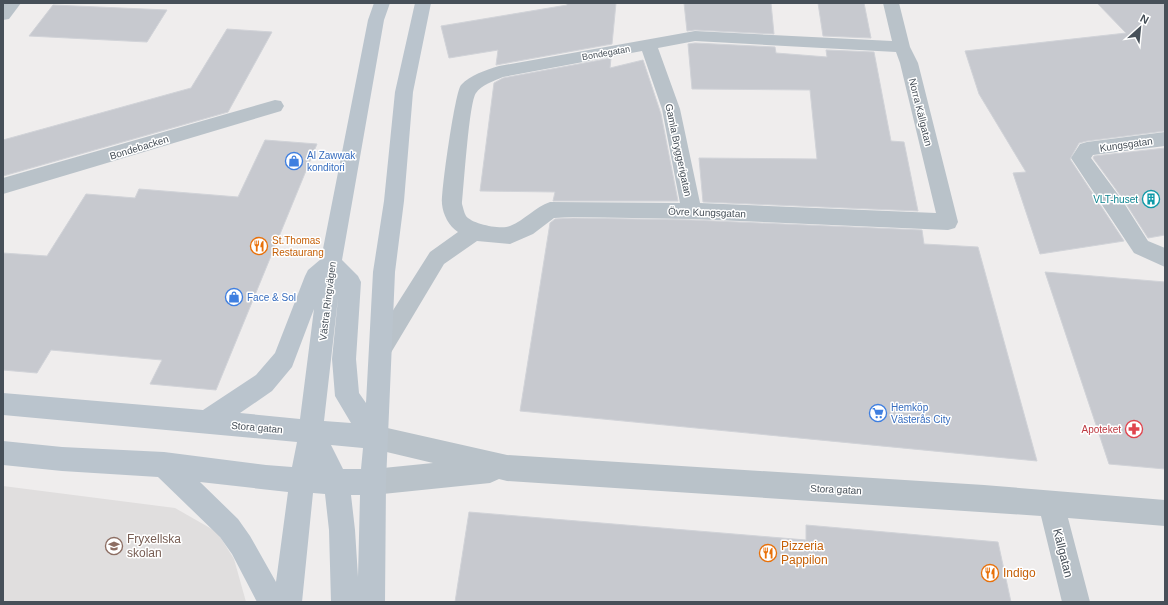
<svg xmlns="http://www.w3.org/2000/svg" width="1168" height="605" viewBox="0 0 1168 605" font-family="Arial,sans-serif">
<rect width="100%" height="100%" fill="#efeded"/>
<polygon fill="#e0dede" points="3,486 175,508 217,532 234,559 246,602 3,602"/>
<g fill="#c7c9cf" stroke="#d1d3d8">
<polygon points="567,3 616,3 612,44 496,65 498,50 449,58 441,26 567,5"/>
<polygon points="684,3 771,3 774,34 695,30 687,31"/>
<polygon points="818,3 864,3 871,38 823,36"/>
<polygon points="1097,3 1165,3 1165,131 1087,141 1079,143 1070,159 1124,241 1040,254 1013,173 1026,172 979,94 965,51 1126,33"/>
<polygon points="53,5 167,10 147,42 29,36"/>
<polygon points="227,29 272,32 228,112 3,176 3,140 191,88"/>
<polygon points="695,43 775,47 776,53 827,57 826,50 874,52 891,141 904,142 918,211 703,202 699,158 817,159 810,90 692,89 688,44"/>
<polygon points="611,58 610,68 643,60 661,114 678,201 553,201 555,192 480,191 494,83 503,78"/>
<polygon points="265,140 317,144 216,390 150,384 162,360 51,350 37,373 3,370 3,253 47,256 86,194 135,198 139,189 238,197"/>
<polygon points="1165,148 1165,235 1148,238 1123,199 1093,158 1094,156"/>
<polygon points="573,218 692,220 922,230 924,244 978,247 1037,461 520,411 550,223 555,219"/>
<polygon points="1045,272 1165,282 1165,469 1109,464"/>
<polygon points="469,512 806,540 806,525 998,542 1011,602 455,602"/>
</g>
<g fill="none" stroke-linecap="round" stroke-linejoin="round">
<g fill="#b9c2c9" fill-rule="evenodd">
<polygon points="4,3 21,3 9,19 3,20"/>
<path d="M 883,3 L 899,3 L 910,47 L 918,63 L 958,222 L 955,228 L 948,230 L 692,219 L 573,217 L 554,218 L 533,234 L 510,244 L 477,241 L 444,264 L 389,356 L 381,359 L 373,356 L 370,349 L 373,342 L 430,252 L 458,232 C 449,226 443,215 442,204 C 441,191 455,92 461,85 C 470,75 486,70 499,66 L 695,31 L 892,41 ZM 695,41 L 896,52 L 900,63 L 936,213 L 700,203 L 680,109 L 658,48 ZM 642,51 L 662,109 L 680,203 L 550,202 C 535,207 525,220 510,226 C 501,230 472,224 466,216 C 464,213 463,207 462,204 C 464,186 469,102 476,93 C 481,85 494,81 503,77 Z"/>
<polygon points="275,100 281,101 284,106 281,111 3,194 3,178"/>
<polygon points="1165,132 1165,146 1093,155 1091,158 1122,200 1148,241 1165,248 1165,267 1134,253 1071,158 1080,144 1087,142"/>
<polygon points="374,425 507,455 984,485 1165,500 1165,526 1068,518 1090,602 1062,602 1041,516 507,481 499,479 490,483 373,495 364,491 360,482 364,473 373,469 433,463 374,449 365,445 362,437 365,429"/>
</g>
<path fill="#bac4cd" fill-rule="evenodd" d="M 374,3 L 390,3 L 384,20 L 342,260 L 358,276 L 361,282 L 356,359 L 359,393 L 366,403 L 373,272 L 384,201 L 395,92 L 415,3 L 431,3 L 413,92 L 404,201 L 395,272 L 386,482 L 385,602 L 331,602 L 329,530 L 325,494 L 313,493 L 302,602 L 257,602 L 232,554 L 220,537 L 158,477 L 62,471 L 3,465 L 3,441 L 62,447 L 164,452 L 266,465 L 292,467 L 297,442 L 3,415 L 3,393 L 203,410 L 256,375 L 275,353 L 305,276 L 308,270 L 321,259 L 368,20 ZM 338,298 L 332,359 L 335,396 L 351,423 L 324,421 ZM 314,309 L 300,419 L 240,413 L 272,391 L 292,367 ZM 331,445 L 363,448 L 361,469 L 343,469 ZM 200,482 L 288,492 L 276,582 L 250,536 L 238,519 ZM 351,495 L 360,495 L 358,577 L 355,530 Z"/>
</g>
<defs>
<g id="shop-ring" transform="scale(0.9)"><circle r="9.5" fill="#fff" stroke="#3f7fe0" stroke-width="1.5"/><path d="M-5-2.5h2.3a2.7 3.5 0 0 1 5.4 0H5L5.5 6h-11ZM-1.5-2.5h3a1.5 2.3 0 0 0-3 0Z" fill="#3f7fe0"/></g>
<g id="building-ring" transform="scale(0.9)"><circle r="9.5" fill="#fff" stroke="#0f9aa8" stroke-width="1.5"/><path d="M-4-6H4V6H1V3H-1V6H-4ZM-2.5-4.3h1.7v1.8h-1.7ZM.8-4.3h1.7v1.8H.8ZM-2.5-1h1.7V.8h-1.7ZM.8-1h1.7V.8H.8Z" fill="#0f9aa8"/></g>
<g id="restaurant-ring" transform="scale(0.9)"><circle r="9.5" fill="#fff" stroke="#e8710a" stroke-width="1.5"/><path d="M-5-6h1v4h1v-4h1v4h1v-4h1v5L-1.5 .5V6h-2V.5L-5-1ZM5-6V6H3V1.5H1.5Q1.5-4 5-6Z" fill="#e8710a"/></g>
<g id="supermarket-ring" transform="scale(0.9)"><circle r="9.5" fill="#fff" stroke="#3f7fe0" stroke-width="1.5"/><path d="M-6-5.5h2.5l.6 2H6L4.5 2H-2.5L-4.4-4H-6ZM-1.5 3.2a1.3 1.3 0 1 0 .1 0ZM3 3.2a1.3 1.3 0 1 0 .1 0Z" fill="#3f7fe0"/></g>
<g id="pharmacy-ring" transform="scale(0.9)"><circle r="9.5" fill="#fff" stroke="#e0444e" stroke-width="1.5"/><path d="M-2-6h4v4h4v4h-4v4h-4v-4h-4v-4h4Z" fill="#e0444e"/></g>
<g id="school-ring" transform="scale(0.9)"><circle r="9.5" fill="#fff" stroke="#8d6e63" stroke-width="1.5"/><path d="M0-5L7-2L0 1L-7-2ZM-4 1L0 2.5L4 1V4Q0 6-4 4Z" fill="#8d6e63"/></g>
</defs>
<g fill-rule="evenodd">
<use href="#shop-ring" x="294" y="161"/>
<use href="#building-ring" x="1151" y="199"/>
<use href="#restaurant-ring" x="259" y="246"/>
<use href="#shop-ring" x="234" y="297"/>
<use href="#supermarket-ring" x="878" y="413"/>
<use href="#pharmacy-ring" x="1134" y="429"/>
<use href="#school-ring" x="114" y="546"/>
<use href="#restaurant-ring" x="768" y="553"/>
<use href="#restaurant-ring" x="990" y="573"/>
</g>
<g text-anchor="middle" stroke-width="3" stroke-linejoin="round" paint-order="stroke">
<g font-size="9" fill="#475059" stroke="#fff">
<text transform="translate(606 53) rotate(-10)" y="3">Bondegatan</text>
</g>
<g font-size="10" fill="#475059" stroke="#fff">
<text transform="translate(921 112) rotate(76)" y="4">Norra Källgatan</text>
<text transform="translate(1126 144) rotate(-8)" y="4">Kungsgatan</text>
<text transform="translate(139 147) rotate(-17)" y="4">Bondebacken</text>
<text transform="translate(679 150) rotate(78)" y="4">Gamla Bryggerigatan</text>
<text transform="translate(707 212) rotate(2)" y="4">Övre Kungsgatan</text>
<text transform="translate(327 301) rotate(-83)" y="4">Västra Ringvägen</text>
<text transform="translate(257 427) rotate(5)" y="4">Stora gatan</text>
<text transform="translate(836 489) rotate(3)" y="4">Stora gatan</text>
</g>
<g font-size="10" fill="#366cbe" stroke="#fff" text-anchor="start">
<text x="307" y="159">Al Zawwak<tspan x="307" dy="12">konditori</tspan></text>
<text x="247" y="301">Face &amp; Sol</text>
<text x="891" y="411">Hemköp<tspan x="891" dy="12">Västerås City</tspan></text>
</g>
<g font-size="10" fill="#0d838f" stroke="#fff" text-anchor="end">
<text x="1138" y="203">VLT-huset</text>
</g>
<g font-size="10" fill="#c56008" stroke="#fff" text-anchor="start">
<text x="272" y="244">St.Thomas<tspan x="272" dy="12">Restaurang</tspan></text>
</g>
<g font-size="10" fill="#be3a42" stroke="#fff" text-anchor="end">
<text x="1121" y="433">Apoteket</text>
</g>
<g font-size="12" fill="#785e54" stroke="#fff" text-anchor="start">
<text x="127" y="543">Fryxellska<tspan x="127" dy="14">skolan</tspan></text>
</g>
<g font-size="12" fill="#c56008" stroke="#fff" text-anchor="start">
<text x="781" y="550">Pizzeria<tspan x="781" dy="14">Pappilon</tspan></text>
<text x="1003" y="577">Indigo</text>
</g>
<g font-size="12" fill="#475059" stroke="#fff">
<text transform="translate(1063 553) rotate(76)" y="4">Källgatan</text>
</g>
</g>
<rect width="1168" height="605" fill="none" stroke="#475059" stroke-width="8"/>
<g transform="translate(1140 28) rotate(27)" stroke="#ffffff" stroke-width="3" paint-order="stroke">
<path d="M0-3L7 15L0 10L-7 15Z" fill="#475059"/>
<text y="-6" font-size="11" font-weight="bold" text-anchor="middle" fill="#475059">N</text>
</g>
</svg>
